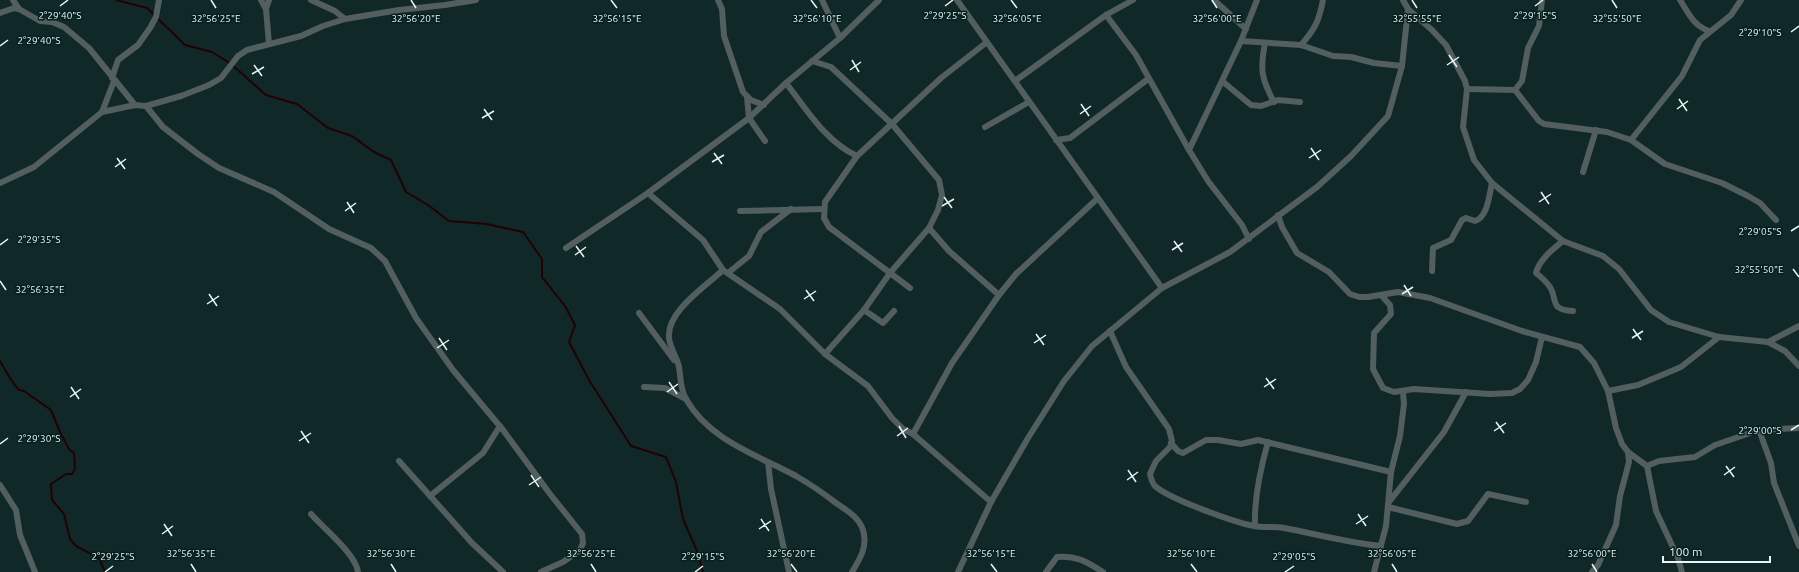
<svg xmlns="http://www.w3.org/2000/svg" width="1799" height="572" viewBox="0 0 1799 572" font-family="Ubuntu,sans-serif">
<rect width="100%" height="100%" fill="#102928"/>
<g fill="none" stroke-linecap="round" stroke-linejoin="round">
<g stroke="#220100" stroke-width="2">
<polyline points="116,0 147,8 185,45 212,52 231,64 266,95 297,104 328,128 352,136 374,152 391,160 406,192 428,205 449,221 487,224 523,232 542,259 542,277 565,306 575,325 569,342 589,380 631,446 666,457 676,482 683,519 697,551 703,572"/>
<path d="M 0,361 C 6,371 10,380 19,390 L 24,391 L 51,410 L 60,432 L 69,449 L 74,453 L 75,469 L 72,474 L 66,474 L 51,484 L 52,500 L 64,514 L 70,539 L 76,546 L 99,558 L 105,572"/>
</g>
<g stroke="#535e5e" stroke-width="6">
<polyline points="13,0 19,9"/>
<polyline points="261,0 266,9"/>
<polyline points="311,0 335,11 345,19"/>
<polyline points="718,0 722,9 724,36 743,92 751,100 764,105"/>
<polyline points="822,0 840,38"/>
<polyline points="957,0 1162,288"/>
<polyline points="1214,0 1246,29"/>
<path d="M 1680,0 C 1689,14 1693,25 1709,31"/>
<polyline points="1408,9 1432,30 1446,45 1465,81 1467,89 1463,127 1474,160 1492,183 1563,241 1603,256 1619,269 1651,310 1669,322 1719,337 1768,342 1785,351 1799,366"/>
<polyline points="0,13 14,8 19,9 40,21 52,22 64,27 89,48 135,105"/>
<polyline points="1106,15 1136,55 1189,150"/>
<polyline points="1241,41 1301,45 1333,56 1351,57 1374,63 1402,66"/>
<path d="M 1265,43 C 1260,69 1261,78 1274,102"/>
<polyline points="269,44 266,9 269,0"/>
<path d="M 1301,45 C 1315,29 1319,21 1323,0"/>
<polyline points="812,61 831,67 892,124 939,180 942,195 938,210 929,228 890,273 864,310 825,354"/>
<polyline points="112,78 118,60 138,45 150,28 156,17 159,0"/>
<polyline points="1015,81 1106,15 1133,0"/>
<polyline points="1222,81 1251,105 1261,106 1278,100 1300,102"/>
<path d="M 786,83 C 807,110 826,142 857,156 L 941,78 L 987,42"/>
<polyline points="1467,89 1515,90 1539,121 1544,124 1607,132 1631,140 1665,164 1722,183 1748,196 1760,203 1776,220"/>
<polyline points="1515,90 1522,81 1528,48 1539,26 1542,0"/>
<polyline points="747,97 749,118 765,141"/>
<polyline points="146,106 163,127 198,154 219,168 274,192 329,229 371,248 385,261 416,318 453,370 503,430 550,494 582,534 583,543 580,550 563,562 541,572"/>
<polyline points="102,112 114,81"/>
<polyline points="985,127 1029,102"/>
<polyline points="1056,140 1070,138 1148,79"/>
<polyline points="1631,140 1682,76 1700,40 1731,15 1741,0"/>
<polyline points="857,156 825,202 824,218 829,227 910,288"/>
<polyline points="1583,172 1596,130"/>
<polyline points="0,183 34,167 102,112 135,105 146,106 181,96 209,85 221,78 238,56 247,50 301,36 323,26 345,19 399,10 445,5 476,0"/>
<polyline points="648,193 703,240 723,270 780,309 825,354 868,386 892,418 903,429 913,434 991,502"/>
<polyline points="740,211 824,209"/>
<polyline points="1278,215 1282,227 1297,253 1329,272 1350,294 1359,297 1368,297 1398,292 1430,298 1522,331 1580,347 1594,363 1608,391 1616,428 1622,444 1628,452 1647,466 1656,511 1678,558 1682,572"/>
<polyline points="929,228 949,251 999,295"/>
<polyline points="1249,239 1242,225 1208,181 1189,150 1241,41 1257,0"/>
<path d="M 1563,241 C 1553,249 1539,260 1536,273 C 1541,277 1546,281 1550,287 C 1558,300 1549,310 1573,311"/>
<polyline points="566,248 648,193 749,118 786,83 840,38 879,0"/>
<path d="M 723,270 C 706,286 666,312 669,338 C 670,348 677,357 679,367 C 681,378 680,389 686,399 C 709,440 757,455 796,476 C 810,484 823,493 836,503 C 846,510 859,517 863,530 C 868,546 860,559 852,572"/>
<path d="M 1432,271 L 1433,248 L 1451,240 L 1462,220 L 1466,218 L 1475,221 C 1488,217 1489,195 1492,183"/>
<polyline points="728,273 749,256 761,232 791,209"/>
<polyline points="1381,295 1390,305 1391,314 1374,333 1373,369 1383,388 1394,392 1414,389 1490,394 1512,393 1520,389 1528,380 1536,362 1542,337"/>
<polyline points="864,310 883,323 894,311"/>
<polyline points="639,313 674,360"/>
<path d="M 1110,331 L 1126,367 L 1169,429 L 1172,441 L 1170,447 L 1156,461 L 1150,474 C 1151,478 1152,483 1155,486 C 1169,499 1234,522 1254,526 C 1264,528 1274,526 1284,528 C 1317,534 1348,543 1381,546"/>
<polyline points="1768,342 1799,326"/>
<polyline points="644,387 665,388 686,399"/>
<polyline points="1608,391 1638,385 1681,367 1719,337"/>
<polyline points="1759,430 1771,463 1774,483 1799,546"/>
<polyline points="913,434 952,363 999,295 1016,274 1098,198"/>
<polyline points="1171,443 1178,451 1183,453 1206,440 1218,440 1241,444 1258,440 1391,472"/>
<polyline points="399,461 472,543 503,572"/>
<polyline points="768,462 771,489 789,572"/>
<polyline points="1647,466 1659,461 1695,457 1715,445 1759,430 1799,428"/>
<polyline points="0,485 16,510 20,535 35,572"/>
<polyline points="430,496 483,453 500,426"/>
<polyline points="1389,502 1444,432 1466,392"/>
<polyline points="1388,507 1457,524 1468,521 1488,494 1526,502"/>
<path d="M 311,514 C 323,528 356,554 358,572"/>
<path d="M 1255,526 C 1254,497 1260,470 1268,442"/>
<polyline points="958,572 991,502 1028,438 1064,381 1092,346 1162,288 1230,252 1317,187 1351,156 1388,116 1402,66 1408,9 1403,0"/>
<path d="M 1046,572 L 1057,557 C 1076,555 1087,562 1103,572"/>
<polyline points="1374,572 1386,526 1391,472 1400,436 1404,404 1403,392"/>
<polyline points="1592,572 1598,565 1616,525 1620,496 1629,462 1628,452"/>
</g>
</g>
<path fill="none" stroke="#e7f6f5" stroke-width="1.5" d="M 211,0 L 216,8M 411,0 L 416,8M 611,0 L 617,8M 811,0 L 817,8M 1011,0 L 1017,8M 1212,0 L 1217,8M 1412,0 L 1417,8M 1612,0 L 1617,8M 60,6 L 68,0M 945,6 L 953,0M 1535,6 L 1543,0M 1791,32 L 1799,26M 0,46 L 8,40M 1449,55 L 1457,67M 852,60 L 859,72M 254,65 L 262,76M 1447,65 L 1459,57M 850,70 L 861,62M 252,74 L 264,67M 1679,99 L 1687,111M 1081,104 L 1089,116M 484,109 L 492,120M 1677,109 L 1688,101M 1080,114 L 1091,106M 482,118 L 494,111M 1311,148 L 1319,160M 714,153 L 722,164M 117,158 L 125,169M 1309,158 L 1321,150M 712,162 L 724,155M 115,167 L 126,159M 1541,192 L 1549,204M 944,197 L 952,208M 347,202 L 354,213M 1539,202 L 1551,194M 942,206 L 954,199M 345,211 L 356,203M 1791,231 L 1799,226M 1174,241 L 1182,252M 0,245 L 8,239M 576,246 L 584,257M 1172,250 L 1183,243M 575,255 L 586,247M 1793,269 L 1799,277M 0,281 L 6,290M 1404,285 L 1411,296M 806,290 L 814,301M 209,294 L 217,306M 1402,294 L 1413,287M 804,299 L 816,291M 207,304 L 219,296M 1633,329 L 1641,340M 1036,334 L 1044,345M 439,338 L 447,350M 1632,338 L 1643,331M 1034,343 L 1046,335M 437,348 L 449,340M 1266,378 L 1274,389M 669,382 L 677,394M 71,387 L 79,399M 1264,387 L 1276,379M 667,392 L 678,384M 70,397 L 81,389M 1496,422 L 1504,433M 899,426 L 906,438M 1791,430 L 1799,425M 301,431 L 309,443M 1494,431 L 1506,423M 897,436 L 908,428M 299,441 L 311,433M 0,444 L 8,438M 1726,466 L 1734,477M 1128,470 L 1136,482M 531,475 L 539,487M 1724,475 L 1735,467M 1127,480 L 1138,472M 529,485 L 541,477M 1358,514 L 1366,526M 761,519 L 769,531M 164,524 L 172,536M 1356,524 L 1368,516M 759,529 L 771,521M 162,534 L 173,526M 191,564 L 196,572M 391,564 L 396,572M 591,564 L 596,572M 791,564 L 797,572M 991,564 L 997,572M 1191,564 L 1197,572M 1392,564 L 1397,572M 1592,564 L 1597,572M 105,572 L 113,566M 695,572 L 703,566M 1285,572 L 1294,566"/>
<g font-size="10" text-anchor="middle" fill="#e7f6f5" stroke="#061f1f" stroke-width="3" stroke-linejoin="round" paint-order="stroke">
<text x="60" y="19">2°29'40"S</text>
<text x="945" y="19">2°29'25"S</text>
<text x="1535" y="19">2°29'15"S</text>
<text x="416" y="22">32°56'20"E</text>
<text x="617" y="22">32°56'15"E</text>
<text x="1017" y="22">32°56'05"E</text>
<text x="1417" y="22">32°55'55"E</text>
<text x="216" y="22">32°56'25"E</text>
<text x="817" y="22">32°56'10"E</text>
<text x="1217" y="22">32°56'00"E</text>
<text x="1617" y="22">32°55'50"E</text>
<text x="1760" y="36">2°29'10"S</text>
<text x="39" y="44">2°29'40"S</text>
<text x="1760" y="235">2°29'05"S</text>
<text x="39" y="243">2°29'35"S</text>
<text x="1759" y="273">32°55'50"E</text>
<text x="40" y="293">32°56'35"E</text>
<text x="1760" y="434">2°29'00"S</text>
<text x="39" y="442">2°29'30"S</text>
<text x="191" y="557">32°56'35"E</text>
<text x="391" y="557">32°56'30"E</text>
<text x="591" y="557">32°56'25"E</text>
<text x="791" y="557">32°56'20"E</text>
<text x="991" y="557">32°56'15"E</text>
<text x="1191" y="557">32°56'10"E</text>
<text x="1392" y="557">32°56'05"E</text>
<text x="1592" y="557">32°56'00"E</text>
<text x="113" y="560">2°29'25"S</text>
<text x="703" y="560">2°29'15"S</text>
<text x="1294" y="560">2°29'05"S</text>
</g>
<path d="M1663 556v6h107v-6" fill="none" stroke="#e7f6f5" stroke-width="2"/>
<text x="1669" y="556" font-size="12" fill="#e7f6f5" stroke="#061f1f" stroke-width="3" paint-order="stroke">100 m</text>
</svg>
